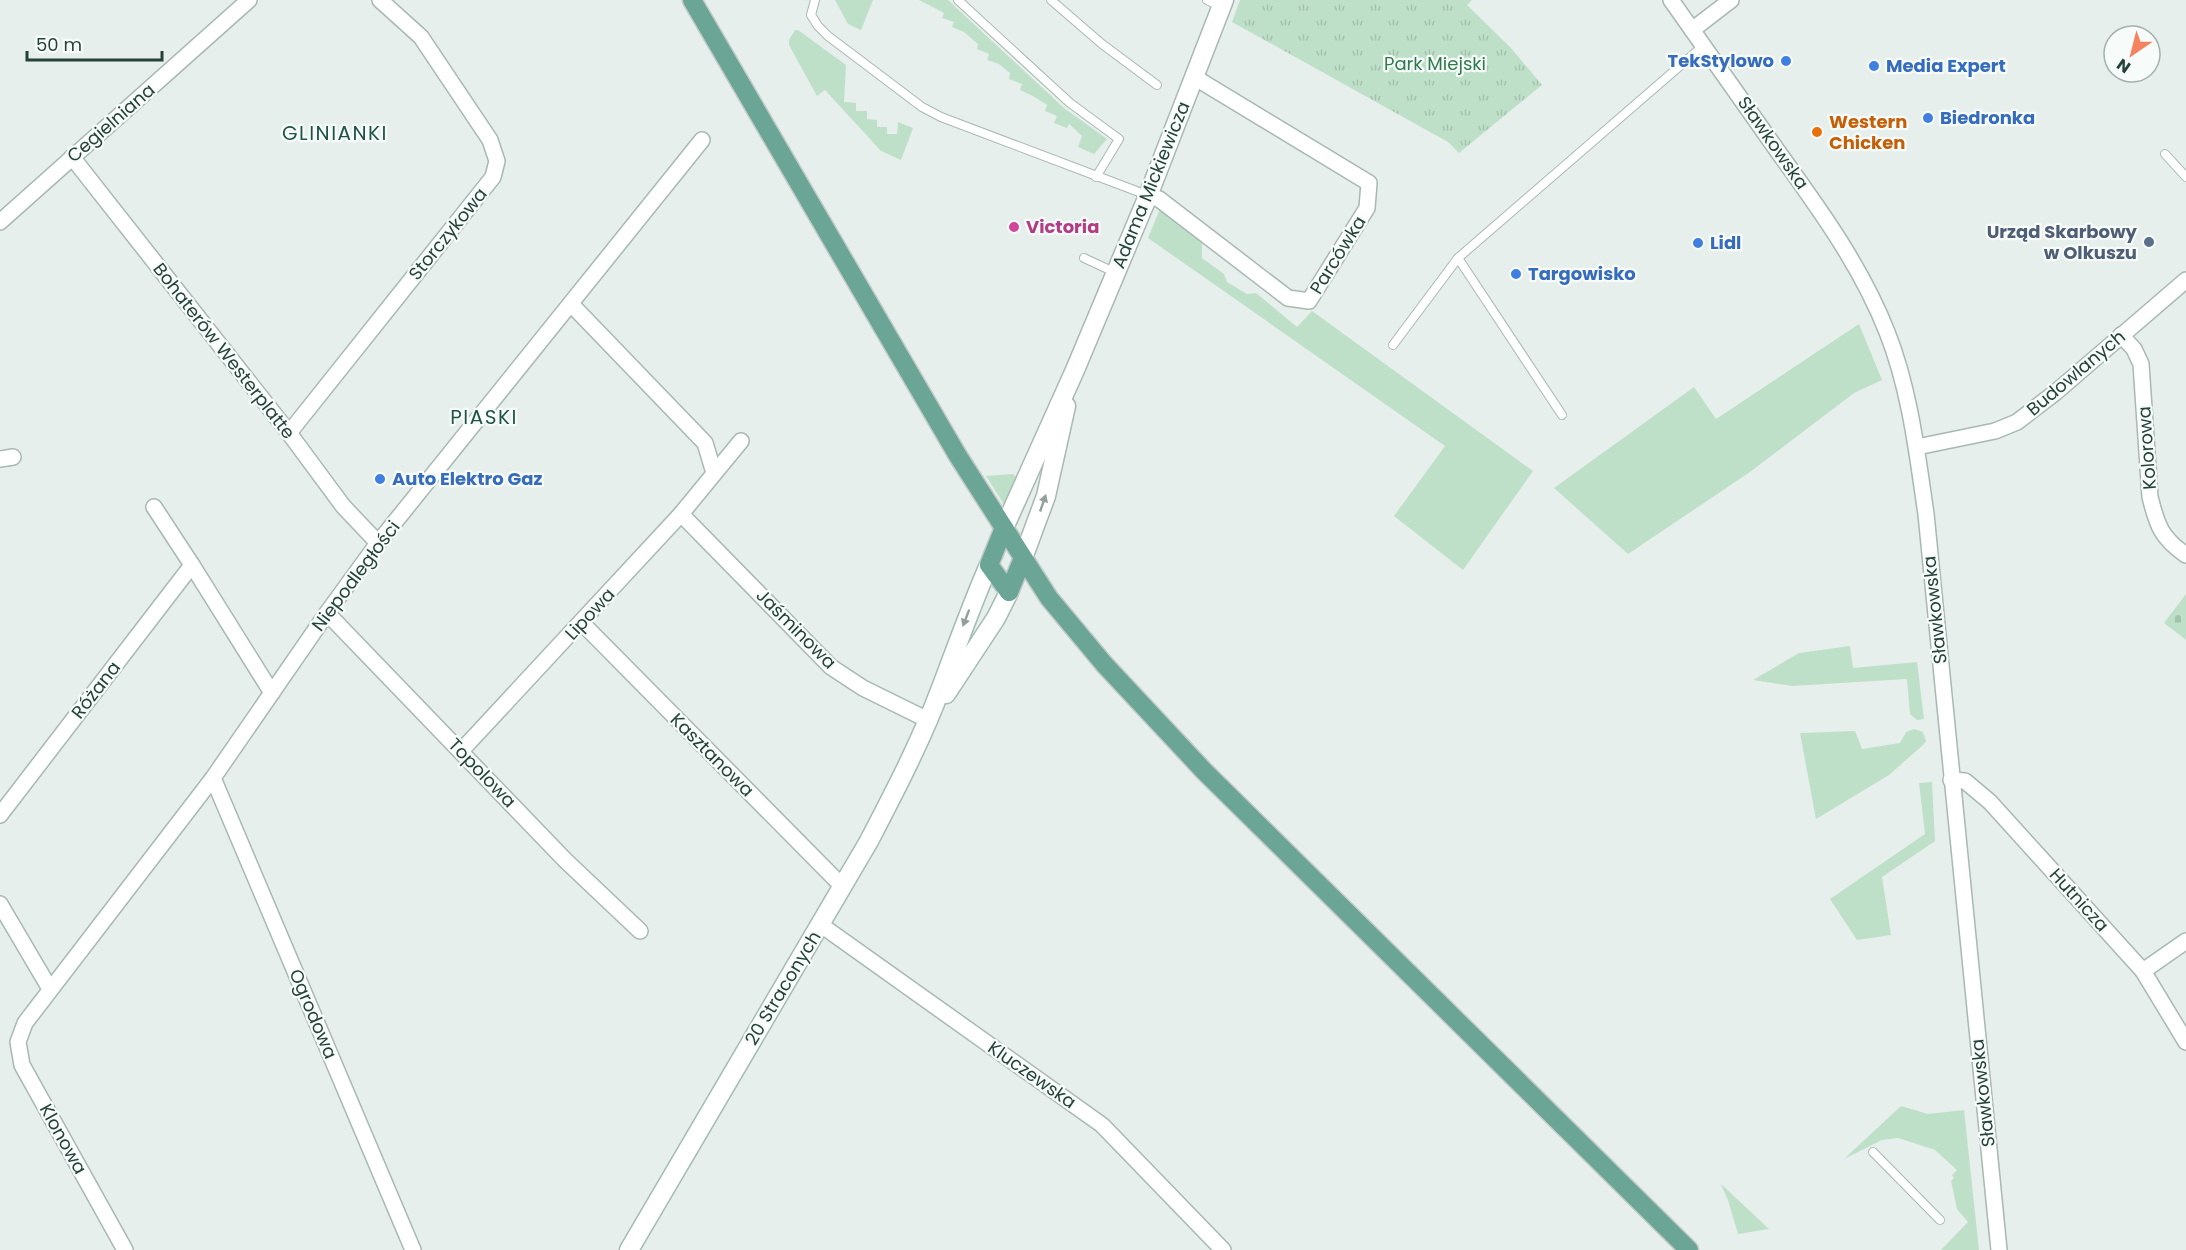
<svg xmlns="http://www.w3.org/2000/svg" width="2186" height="1250" viewBox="0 0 2186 1250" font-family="Poppins,sans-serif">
<defs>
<pattern id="cemetery-stones" width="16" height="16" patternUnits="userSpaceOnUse" patternTransform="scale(1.5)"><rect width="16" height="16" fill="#bfe0c8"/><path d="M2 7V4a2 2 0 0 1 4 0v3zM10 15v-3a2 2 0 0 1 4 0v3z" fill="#a4c1ad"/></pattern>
<pattern id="park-tufts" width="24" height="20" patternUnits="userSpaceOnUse" patternTransform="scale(1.5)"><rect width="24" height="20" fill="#bfe0c8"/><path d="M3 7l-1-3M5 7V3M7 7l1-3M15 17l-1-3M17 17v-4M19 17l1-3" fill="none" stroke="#a4c1ad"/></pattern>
</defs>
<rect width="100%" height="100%" fill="#e6efeb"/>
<g fill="#bfe0c8">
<polygon points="835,0 873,0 861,30 848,24"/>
<polygon points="919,0 948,0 1064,108 1107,139 1094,154 1078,147 1082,136 1069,124 1067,128 1054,123 1057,116 1045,111 1047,105 1033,96 1020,90 1022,84 1009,79 1010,73 999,64 987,60 989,54 977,49 978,44 964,32 952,27 954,22 942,18 944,13"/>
<polygon points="795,30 798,30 846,65 844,102 856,103 856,111 867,111 867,119 877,120 877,127 887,127 887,134 897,134 898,122 913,128 901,160 881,151 825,90 817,96 789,45 789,40"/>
<polygon points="1160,209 1202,243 1202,258 1224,274 1227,282 1247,294 1256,293 1297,327 1312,311 1533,471 1463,570 1394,516 1445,446 1148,238"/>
<polygon points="1859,324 1882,380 1854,393 1750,472 1628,554 1554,488 1694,387 1716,419"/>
<polygon points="1013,474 1017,478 1005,506 986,476"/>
<polygon points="1850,646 1853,668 1917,662 1924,719 1917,720 1910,714 1907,679 1792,686 1753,680 1799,653"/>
<polygon points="1914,729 1923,732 1926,741 1923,745 1889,775 1816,819 1800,733 1855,731 1862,749 1900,743 1906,732"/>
<polygon points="1932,782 1935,841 1882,877 1891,935 1857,940 1830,899 1925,834 1919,783"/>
<polygon points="1901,1106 1928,1114 1964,1110 1979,1250 1941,1250 1968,1222 1957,1209 1951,1181 1954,1178 1952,1175 1957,1170 1935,1150 1898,1138 1882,1140 1844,1159"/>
<polygon points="1721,1184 1769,1229 1738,1234 1728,1200"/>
</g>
<polygon fill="url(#cemetery-stones)" points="2186,594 2186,640 2164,623"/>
<polygon fill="url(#park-tufts)" points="1240,0 1472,0 1467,5 1511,48 1542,85 1459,153 1448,142 1232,22"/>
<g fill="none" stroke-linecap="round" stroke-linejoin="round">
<g stroke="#a8b8b2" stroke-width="10">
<g id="service">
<polyline points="815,0 811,15 818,26 828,36 922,107 941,117 1147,195"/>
<polyline points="958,0 1070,103 1119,139 1096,177"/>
<polyline points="1051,0 1102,44 1157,85"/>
<polyline points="1207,0 1220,6"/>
<polyline points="2165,154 2186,177"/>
<polyline points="1084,258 1114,272"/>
<polyline points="1458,258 1562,415"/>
<polyline points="1393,345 1458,258 1703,46"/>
<polyline points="1873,1152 1940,1220"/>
</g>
</g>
<g stroke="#a8b8b2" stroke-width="18">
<g id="minor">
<path d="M 1671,0 C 1707,51 1743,102 1779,153 C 1820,210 1861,266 1887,332 C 1910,390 1917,453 1926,514 L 1999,1250"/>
<polyline points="1692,30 1731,0"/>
<polyline points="72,157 289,433 343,506 378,543"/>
<polyline points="1148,196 1159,199 1288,298 1309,301 1367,208 1369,183 1194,77"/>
<polyline points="0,222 249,0"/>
<polyline points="571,304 705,443 714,473"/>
<path d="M 2121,335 L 2134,349 L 2141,364 L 2150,497 C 2157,525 2161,538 2186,555"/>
<polyline points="289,433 493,177 497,161 490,140 421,37 380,0"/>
<polyline points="1917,447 1995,431 2017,422 2056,392 2186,280"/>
<polyline points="0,459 13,457"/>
<polyline points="154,507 192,565"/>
<polyline points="681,514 831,667 863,688 928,720"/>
<polyline points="327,613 565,860 640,931"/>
<polyline points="582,623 843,887"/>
<polyline points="461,751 681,514 741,441"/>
<polyline points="213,778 413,1250"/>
<polyline points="1951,780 1965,781 1990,802 2143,971 2186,1042"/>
<polyline points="0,815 192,565 272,693"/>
<polyline points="0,904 50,989"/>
<polyline points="821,925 1102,1125 1223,1250"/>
<polyline points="2143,971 2186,941"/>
<polyline points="125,1250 22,1065 18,1042 25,1023 213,778 327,613 378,543 702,140"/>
</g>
</g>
<g stroke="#a8b8b2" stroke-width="21">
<g id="tertiary">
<polyline points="1004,528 1075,370 1148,196 1224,0"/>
<polyline points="1023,558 1046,496 1066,406"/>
</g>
</g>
<g stroke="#a4bbb3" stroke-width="21">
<g id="secondary">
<polyline points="946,694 996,618 1009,592"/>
<path d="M 629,1250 L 869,841 C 895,791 921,741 941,688 C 957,646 971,606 989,565"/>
</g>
</g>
<g stroke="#c2cac8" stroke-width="21">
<g id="primary">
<polyline points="692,0 958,456 1049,598 1104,664 1204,771 1689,1250"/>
<polyline points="1004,528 989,565 1009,592"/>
<polyline points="1009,592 1023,558"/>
</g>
</g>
<use href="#service" stroke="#fff" stroke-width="8"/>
<use href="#minor" stroke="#fff" stroke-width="15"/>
<use href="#tertiary" stroke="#fff" stroke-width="18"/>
<use href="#secondary" stroke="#fff" stroke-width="18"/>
<use href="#primary" stroke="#6aa596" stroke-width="18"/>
</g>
<defs><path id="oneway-solid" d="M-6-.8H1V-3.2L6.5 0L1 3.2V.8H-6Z" transform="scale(1.5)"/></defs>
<g fill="#92a09c">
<use href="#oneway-solid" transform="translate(1043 503) rotate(-71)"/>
<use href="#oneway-solid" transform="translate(966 618) rotate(111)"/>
</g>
<g fill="#3f7fe0" stroke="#f7fbf9" stroke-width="2">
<circle cx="1786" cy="61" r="6"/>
<circle cx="1874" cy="66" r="6"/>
<circle cx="1928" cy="118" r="6"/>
<circle cx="1698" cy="243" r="6"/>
<circle cx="1516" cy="274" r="6"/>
<circle cx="380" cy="479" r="6"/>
</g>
<circle fill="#e8710a" stroke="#f7fbf9" stroke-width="2" cx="1817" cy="132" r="6"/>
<circle fill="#d1479c" stroke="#f7fbf9" stroke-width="2" cx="1014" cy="227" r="6"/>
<circle fill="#5c6f8a" stroke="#f7fbf9" stroke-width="2" cx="2149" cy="242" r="6"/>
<g text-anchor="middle" stroke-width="4.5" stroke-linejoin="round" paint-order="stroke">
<g font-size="18" font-weight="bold" fill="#366cbe" stroke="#f7fbf9" text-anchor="start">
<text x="1774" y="67" text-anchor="end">TekStylowo</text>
<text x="1886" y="72">Media Expert</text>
<text x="1940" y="124">Biedronka</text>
<text x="1710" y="249">Lidl</text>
<text x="1528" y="280">Targowisko</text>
<text x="392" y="485">Auto Elektro Gaz</text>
</g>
<g font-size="18" fill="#2d7a4b" stroke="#f7fbf9">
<text x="1435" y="70">Park Miejski</text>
</g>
<g font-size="18" font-weight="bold" fill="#c56008" stroke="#f7fbf9" text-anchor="start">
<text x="1829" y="128">Western<tspan x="1829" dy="21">Chicken</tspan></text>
</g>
<g font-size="18" fill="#24423a" stroke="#f7fbf9">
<text transform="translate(111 123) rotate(-41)" y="6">Cegielniana</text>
<text transform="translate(1773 143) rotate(55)" y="6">Sławkowska</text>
<text transform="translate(1151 185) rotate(-68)" y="6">Adama Mickiewicza</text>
<text transform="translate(448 234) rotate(-51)" y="6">Storczykowa</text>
<text transform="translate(1338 255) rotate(-58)" y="6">Parcówka</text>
<text transform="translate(224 351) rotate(52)" y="6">Bohaterów Westerplatte</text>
<text transform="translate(2076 373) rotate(-40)" y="6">Budowlanych</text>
<text transform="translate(2147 448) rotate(-94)" y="6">Kolorowa</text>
<text transform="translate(356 576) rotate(-53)" y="6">Niepodległości</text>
<text transform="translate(1935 610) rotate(-96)" y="6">Sławkowska</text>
<text transform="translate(590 614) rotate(-47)" y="6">Lipowa</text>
<text transform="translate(796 629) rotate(45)" y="6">Jaśminowa</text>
<text transform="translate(96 690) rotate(-52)" y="6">Różana</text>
<text transform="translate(712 755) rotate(45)" y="6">Kasztanowa</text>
<text transform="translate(482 773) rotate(46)" y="6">Topolowa</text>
<text transform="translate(2079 900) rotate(48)" y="6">Hutnicza</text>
<text transform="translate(783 988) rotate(-59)" y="6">20 Straconych</text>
<text transform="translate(313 1014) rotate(67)" y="6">Ogrodowa</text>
<text transform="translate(1032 1075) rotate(35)" y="6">Kluczewska</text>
<text transform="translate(1983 1093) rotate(-96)" y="6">Sławkowska</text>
<text transform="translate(63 1139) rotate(61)" y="6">Klonowa</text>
</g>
<g font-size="18" font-weight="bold" fill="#b23c85" stroke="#f7fbf9" text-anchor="start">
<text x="1026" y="233">Victoria</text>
</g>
<g font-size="18" font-weight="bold" fill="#4e5e75" stroke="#f7fbf9" text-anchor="end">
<text x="2137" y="238">Urząd Skarbowy<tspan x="2137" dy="21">w Olkuszu</tspan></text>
</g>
<g font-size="20" letter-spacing="1.5" fill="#1f5548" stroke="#f7fbf9">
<text x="335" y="140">GLINIANKI</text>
<text x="484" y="424">PIASKI</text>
</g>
</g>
<g transform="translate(2132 54) rotate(215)"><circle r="28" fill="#f7fbf9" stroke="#a3b1ad" stroke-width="1.5"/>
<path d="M0-4.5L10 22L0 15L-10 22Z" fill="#f4845f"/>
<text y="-9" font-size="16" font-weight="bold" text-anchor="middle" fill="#24423a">N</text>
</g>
<path d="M27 51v9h135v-9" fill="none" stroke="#24423a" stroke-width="3"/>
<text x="36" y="51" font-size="18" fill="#24423a" stroke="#f7fbf9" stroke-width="4.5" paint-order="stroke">50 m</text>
</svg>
